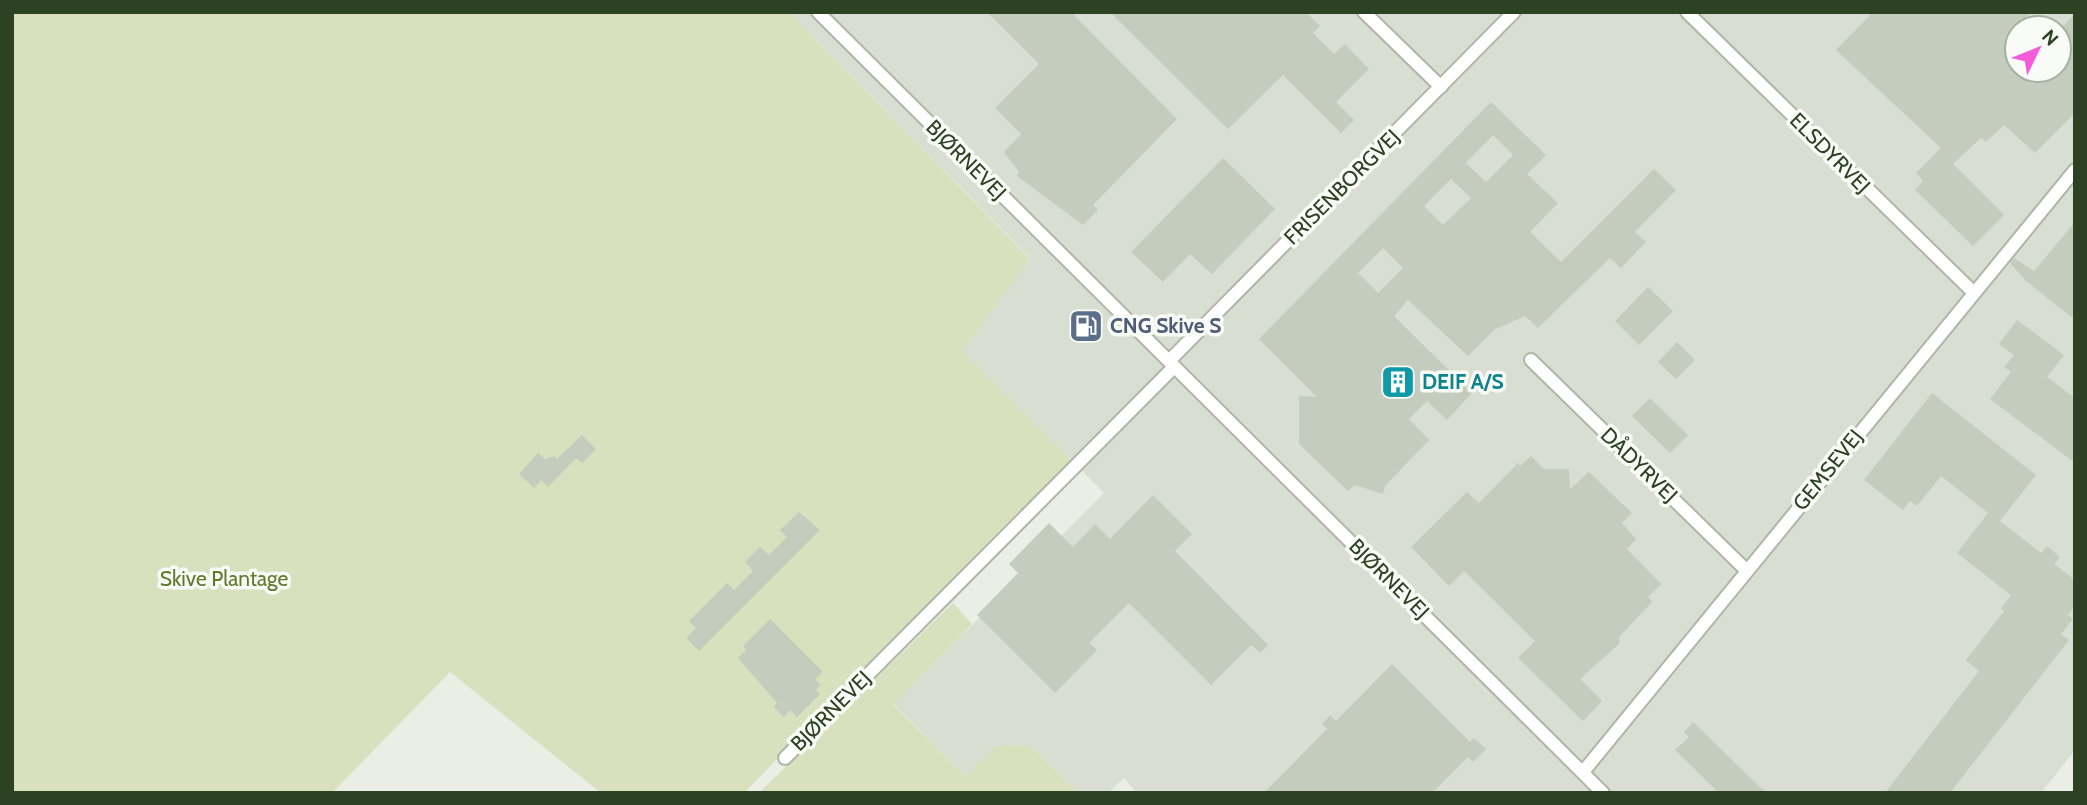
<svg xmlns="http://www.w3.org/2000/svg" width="2087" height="805" viewBox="0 0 2087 805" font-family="Cabin,sans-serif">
<rect width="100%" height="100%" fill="#eaeee5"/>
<path fill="#d9ded3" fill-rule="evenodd" d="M 789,12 L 2075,12 L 2075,750 L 2041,793 L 1137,793 L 1124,778 L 1108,793 L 1079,793 L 1030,746 L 966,776 L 893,704 L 1104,493 L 962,351 L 1030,258 ZM 2017,28 L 2059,28 L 2059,70 L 2017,70 Z"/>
<g fill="#d9e0be">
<polygon points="12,12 789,12 1030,259 962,351 1072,461 1003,527 744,793 601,793 450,672 332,793 12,793"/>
<polygon points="953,603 972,624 893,705 966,776 996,745 1030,746 1079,793 759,793"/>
</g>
<g fill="#c4ccbd" fill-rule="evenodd">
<polygon points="987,12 1071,12 1177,119 1093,205 1098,210 1083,225 1017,176 1019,172 1004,152 1021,134 995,108 1039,64"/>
<polygon points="1110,12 1306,12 1320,26 1313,33 1334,54 1345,44 1369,69 1336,102 1354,120 1341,133 1283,75 1228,129"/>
<polygon points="1873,12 2031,12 2013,31 2017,36 2011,41 2017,47 2017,70 2059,70 2059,30 2075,14 2075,113 2035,153 2004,125 1986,142 1981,138 1953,164 2004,215 1973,246 1915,190 1923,181 1916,173 1941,148 1836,50"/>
<path d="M 1491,102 L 1546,155 L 1527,174 L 1558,203 L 1530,232 L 1561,262 L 1654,169 L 1676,190 L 1635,232 L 1646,242 L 1621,268 L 1610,258 L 1538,328 L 1525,316 L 1494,330 L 1468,356 L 1408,300 L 1394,316 L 1472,393 L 1447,420 L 1427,401 L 1409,419 L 1429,440 L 1385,486 L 1383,494 L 1355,485 L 1348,491 L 1299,444 L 1299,396 L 1317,397 L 1259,339 ZM 1493,135 L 1513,155 L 1486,182 L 1466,163 ZM 1451,179 L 1471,198 L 1443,225 L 1424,206 ZM 1383,248 L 1403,268 L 1378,293 L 1358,273 Z"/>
<polygon points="1223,158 1275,209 1212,274 1190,254 1163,282 1131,252"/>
<polygon points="2075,222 2075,320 2026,281 2010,263 2014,258 2034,271"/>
<polygon points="1648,287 1673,311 1639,345 1615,321"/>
<polygon points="2017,320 2064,355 2047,377 2075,398 2075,463 1990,399 2011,372 2004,367 2014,355 1999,344"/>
<polygon points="1677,342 1695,360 1676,379 1658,362"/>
<polygon points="1932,393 2036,475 2000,521 2041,553 2047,546 2060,557 2054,564 2075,580 2075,606 2068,615 2073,619 2061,634 2069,640 1950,793 1885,793 1979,671 1966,660 2004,611 2001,608 2011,595 1957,553 1988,513 1941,476 1917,506 1910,501 1903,510 1864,480"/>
<polygon points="1650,398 1688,435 1670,453 1632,416"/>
<polygon points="582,435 596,449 582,463 576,458 548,487 541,480 534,488 519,474 538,453 545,459 554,456 557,459"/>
<polygon points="1531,456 1544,469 1569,469 1570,489 1589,472 1632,513 1622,523 1636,539 1627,549 1661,584 1648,597 1652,602 1620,636 1619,644 1580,679 1602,701 1583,721 1518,658 1535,641 1464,571 1449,586 1411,547 1467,492 1479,503 1518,463 1520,466"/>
<polygon points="1153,495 1192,534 1175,551 1268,645 1260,653 1251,645 1211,685 1129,603 1089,643 1097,650 1055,693 977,615 1018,573 1009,564 1049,523 1073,547 1095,524 1110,539"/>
<polygon points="799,512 820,530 699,651 686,638 696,628 689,621 727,583 734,590 753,571 745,562 760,547 769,555 787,537 780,530"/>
<polygon points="770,619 823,672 815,679 821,685 816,690 820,694 797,717 790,710 784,717 774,707 777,703 738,658 746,650 743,646"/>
<polygon points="1392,664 1470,742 1474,738 1486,749 1473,762 1468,757 1432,793 1264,793 1327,729 1322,724 1330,715 1336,721"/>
<polygon points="1693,722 1766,793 1719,793 1675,750 1689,737 1684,732"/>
</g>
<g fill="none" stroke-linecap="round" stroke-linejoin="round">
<g stroke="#aeb7a7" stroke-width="16">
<g id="minor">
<polyline points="818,12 1603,793"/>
<polyline points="1364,12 1441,87"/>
<polyline points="1687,12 1974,293"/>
<polyline points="1531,360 1746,570"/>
<polyline points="1169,361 1514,12"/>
<polyline points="785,758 1174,367"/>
<polyline points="1583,772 2075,170"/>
</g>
</g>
<use href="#minor" stroke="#fff" stroke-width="12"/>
</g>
<defs>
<g id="fuel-square" transform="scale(1.75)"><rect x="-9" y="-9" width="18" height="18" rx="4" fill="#5c6f8a" stroke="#f9fbf6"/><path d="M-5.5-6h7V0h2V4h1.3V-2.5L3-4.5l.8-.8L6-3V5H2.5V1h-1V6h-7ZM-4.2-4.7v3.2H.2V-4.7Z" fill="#fff"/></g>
<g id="building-square" transform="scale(1.75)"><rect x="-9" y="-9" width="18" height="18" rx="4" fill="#0f9aa8" stroke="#f9fbf6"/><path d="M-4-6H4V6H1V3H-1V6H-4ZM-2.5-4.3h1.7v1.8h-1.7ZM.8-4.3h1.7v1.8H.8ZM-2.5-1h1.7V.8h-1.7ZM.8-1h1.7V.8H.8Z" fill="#fff"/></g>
</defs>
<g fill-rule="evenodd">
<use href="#fuel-square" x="1086" y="326"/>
<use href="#building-square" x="1398" y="382"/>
</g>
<g text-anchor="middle" stroke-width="7" stroke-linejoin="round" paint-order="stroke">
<g font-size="21" fill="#2d4123" stroke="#f9fbf6">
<text transform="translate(1830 153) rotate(45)" y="7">ELSDYRVEJ</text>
<text transform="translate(966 160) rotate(45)" y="7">BJØRNEVEJ</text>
<text transform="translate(1342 187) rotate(-45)" y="7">FRISENBORGVEJ</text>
<text transform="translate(1639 465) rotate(44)" y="7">DÅDYRVEJ</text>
<text transform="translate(1828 470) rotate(-51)" y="7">GEMSEVEJ</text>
<text transform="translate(1389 579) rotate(45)" y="7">BJØRNEVEJ</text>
<text transform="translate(831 711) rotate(-45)" y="7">BJØRNEVEJ</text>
</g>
<g font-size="21" font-weight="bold" fill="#4e5e75" stroke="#f9fbf6" text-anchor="start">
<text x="1110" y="333">CNG Skive S</text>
</g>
<g font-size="21" font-weight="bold" fill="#0d838f" stroke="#f9fbf6" text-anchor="start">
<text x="1422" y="389">DEIF A/S</text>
</g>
<g font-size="21" fill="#617a2c" stroke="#f9fbf6">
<text x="224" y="586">Skive Plantage</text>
</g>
</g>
<rect width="2087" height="805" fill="none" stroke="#2d4123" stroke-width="28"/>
<g transform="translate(2038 49) rotate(47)"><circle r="33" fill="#f9fbf6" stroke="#a7b1a2" stroke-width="2"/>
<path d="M0-5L12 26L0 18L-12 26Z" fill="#f65cda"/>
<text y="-10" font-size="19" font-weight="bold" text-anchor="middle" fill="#2d4123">N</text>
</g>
</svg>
